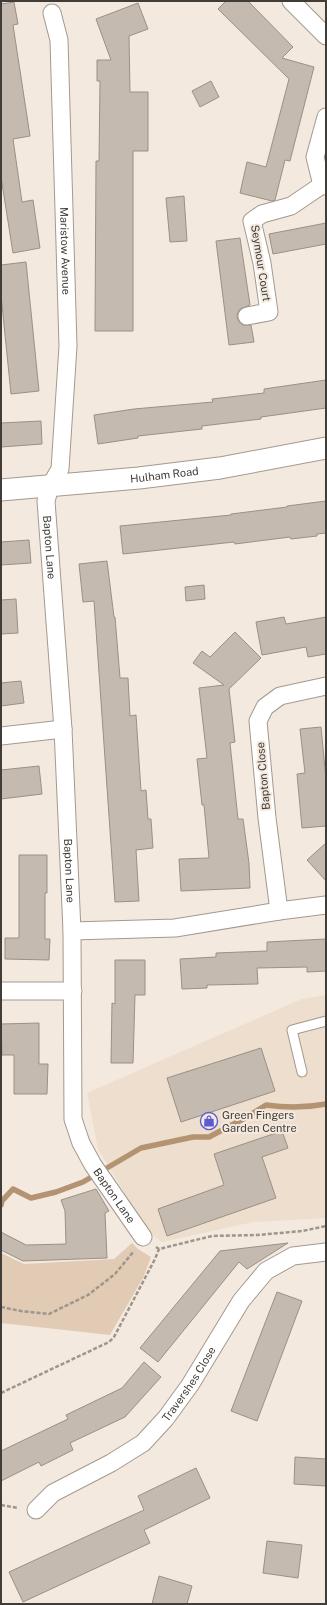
<svg xmlns="http://www.w3.org/2000/svg" width="327" height="1605" viewBox="0 0 327 1605" font-family="'Public Sans',sans-serif">
<rect width="100%" height="100%" fill="#f4e9de"/>
<polygon fill="#eddecd" points="326,995 326,1218 253,1222 162,1242 148,1232 98,1149 87,1093 302,999"/>
<polygon fill="#e1cbb4" points="132,1243 138,1249 151,1257 144,1276 110,1335 1,1323 1,1253 24,1264 114,1259"/>
<g fill="none" stroke-linecap="round" stroke-linejoin="round">
<path stroke="#b39371" stroke-width="5.5" d="M 1,1205 L 2,1201 L 13,1189 L 31,1198 L 56,1192 L 83,1182 L 141,1148 L 193,1137 L 209,1137 L 245,1118 L 266,1105 C 287,1108 305,1108 326,1104"/>
</g>
<g fill="#c4bab0" stroke="#9a9086">
<polygon points="226,1 248,1 293,47 282,58 314,67 290,161 285,160 275,200 272,201 240,193 247,162 266,167 289,79 218,9"/>
<polygon points="14,2 18,24 13,25 30,136 13,139 22,202 33,200 40,248 13,253 1,177 1,4"/>
<polygon points="138,3 148,29 129,36 130,92 148,92 148,151 133,151 133,331 95,331 96,161 99,161 100,81 97,81 97,60 111,60 96,19"/>
<polygon points="211,81 219,97 200,107 192,91"/>
<polygon points="184,196 187,241 170,242 166,198"/>
<polygon points="326,223 326,244 273,254 269,234"/>
<polygon points="240,238 250,305 240,309 238,312 237,317 239,322 243,325 251,325 254,342 229,345 216,241"/>
<polygon points="26,262 39,391 11,394 1,295 1,265"/>
<polygon points="326,380 326,408 261,417 261,419 202,426 202,429 138,436 138,438 98,444 94,415 134,409 213,402 212,399 264,393 264,389"/>
<polygon points="41,421 42,444 1,447 1,423"/>
<polygon points="326,501 326,533 317,534 317,536 291,539 290,537 235,544 234,542 123,554 120,526 231,515 231,514 287,507 287,506"/>
<polygon points="29,540 31,563 1,565 1,542"/>
<polygon points="107,561 114,617 115,617 120,678 128,678 130,716 136,715 141,791 146,790 148,819 151,819 153,848 136,850 139,901 115,902 94,601 83,602 79,564"/>
<polygon points="204,585 205,599 186,601 185,587"/>
<polygon points="16,599 18,633 1,634 1,600"/>
<polygon points="284,617 286,624 326,617 326,654 308,657 306,647 262,655 256,622"/>
<polygon points="235,632 261,658 229,689 235,742 230,743 238,819 243,819 249,863 250,888 181,891 179,859 209,858 204,805 202,805 197,759 207,758 199,688 224,685 193,663 202,651 210,657"/>
<polygon points="21,681 24,703 1,706 1,683"/>
<polygon points="321,727 326,779 326,826 302,828 297,774 305,773 300,729"/>
<polygon points="39,766 42,794 1,799 1,770"/>
<polygon points="326,843 326,881 307,860"/>
<polygon points="19,855 47,855 47,893 45,893 45,939 50,939 49,960 5,959 5,938 19,938"/>
<polygon points="326,939 326,971 307,972 307,967 257,968 258,984 207,985 207,988 182,989 180,959 216,957 216,953 267,951 267,942"/>
<polygon points="115,960 145,960 145,995 135,995 133,1063 111,1063 112,1003 115,1004"/>
<polygon points="39,1023 39,1064 48,1064 47,1094 14,1094 14,1055 2,1055 1,1024"/>
<polygon points="261,1048 275,1091 181,1122 167,1078"/>
<polygon points="282,1131 288,1148 262,1157 276,1198 167,1236 158,1209 224,1185 214,1154"/>
<polygon points="96,1189 109,1211 105,1213 107,1258 23,1261 1,1250 1,1232 26,1245 66,1244 65,1211 61,1200"/>
<polygon points="288,1243 247,1269 239,1262 158,1362 140,1348 220,1251"/>
<polygon points="277,1292 302,1301 257,1421 231,1411"/>
<polygon points="144,1362 161,1377 125,1417 70,1443 73,1450 41,1466 39,1462 1,1481 1,1451 68,1419 66,1415 122,1388"/>
<polygon points="295,1457 326,1459 326,1486 294,1484"/>
<polygon points="196,1468 210,1498 144,1530 150,1543 23,1602 9,1572 144,1510 138,1496"/>
<polygon points="267,1541 302,1545 298,1578 263,1573"/>
<polygon points="159,1576 192,1586 187,1604 152,1604"/>
</g>
<g fill="none" stroke-linecap="round" stroke-linejoin="round">
<g stroke="#a3998f" stroke-width="11">
<polyline id="service" points="302,1072 292,1030 326,1021"/>
</g>
<g stroke="#a3998f" stroke-width="19">
<g id="minor">
<polyline points="291,1 326,36"/>
<path id="s1" d="M 52,13 L 59,40 L 68,346 L 60,469 L 50,486 L 46,501 L 63,729 L 72,931 L 73,1119 L 81,1143 L 93,1165 L 143,1237"/>
<polyline points="326,117 315,157 322,185 326,186"/>
<polyline points="247,316 269,312 262,263 252,221 262,214 291,206 322,185"/>
<polyline points="1,736 63,729"/>
<polyline points="279,911 267,818 258,721 265,707 280,696 326,686"/>
<polyline points="72,931 175,928 279,911 326,905"/>
<polyline points="1,991 73,991"/>
<path id="s2" d="M 36,1510 L 53,1493 L 111,1463 L 143,1443 L 166,1418 L 190,1385 L 241,1301 L 266,1271 L 293,1256 L 326,1252"/>
</g>
</g>
<g stroke="#a3998f" stroke-width="23">
<g id="tertiary">
<path id="s3" d="M 1,490 L 139,478 L 220,468 L 326,448"/>
</g>
</g>
<g stroke="#9d968d" stroke-width="2.5" stroke-dasharray="4 2" stroke-linecap="butt">
<polyline points="156,1247 159,1249 212,1236 258,1235 302,1231 326,1226"/>
<polyline points="1,1307 21,1311 49,1314 88,1295 115,1274 134,1251"/>
<polyline points="1,1393 109,1342 114,1337 155,1259 159,1249"/>
<polyline points="1,1505 18,1508"/>
</g>
<use href="#service" stroke="#fff" stroke-width="9"/>
<use href="#minor" stroke="#fff" stroke-width="17"/>
<use href="#tertiary" stroke="#fff" stroke-width="21"/>
</g>
<defs>
<g id="shop-ring" transform="scale(0.9)"><circle r="9.5" fill="#f4e9de" stroke="#5b5cd4" stroke-width="1.5"/><path d="M-5-2.5h2.3a2.7 3.5 0 0 1 5.4 0H5L5.5 6h-11ZM-1.5-2.5h3a1.5 2.3 0 0 0-3 0Z" fill="#5b5cd4"/></g>
</defs>
<g fill-rule="evenodd">
<use href="#shop-ring" x="209" y="1121"/>
</g>
<g text-anchor="middle" stroke-width="4" stroke-linejoin="round" paint-order="stroke">
<g font-size="11" fill="#403c37" stroke="#f4e9de">
<text dy="4" stroke="none"><textPath href="#s1" startOffset="239">Maristow Avenue</textPath></text>
<text transform="translate(261 263) rotate(81)" y="4">Seymour Court</text>
<text dy="4" stroke="none"><textPath href="#s3" startOffset="164">Hulham Road</textPath></text>
<text dy="4" stroke="none"><textPath href="#s1" startOffset="539">Bapton Lane</textPath></text>
<text transform="translate(263 776) rotate(-95)" y="4">Bapton Close</text>
<text dy="4" stroke="none"><textPath href="#s1" startOffset="863">Bapton Lane</textPath></text>
<text dy="4" stroke="none"><textPath href="#s1" startOffset="1199">Bapton Lane</textPath></text>
<text dy="4" stroke="none"><textPath href="#s2" startOffset="202">Travershes Close</textPath></text>
</g>
<g font-size="11" fill="#403c37" stroke="#f4e9de" text-anchor="start">
<text x="222" y="1119">Green Fingers<tspan x="222" dy="13">Garden Centre</tspan></text>
</g>
</g>
<rect width="327" height="1605" fill="none" stroke="#403c37" stroke-width="4"/>
</svg>
